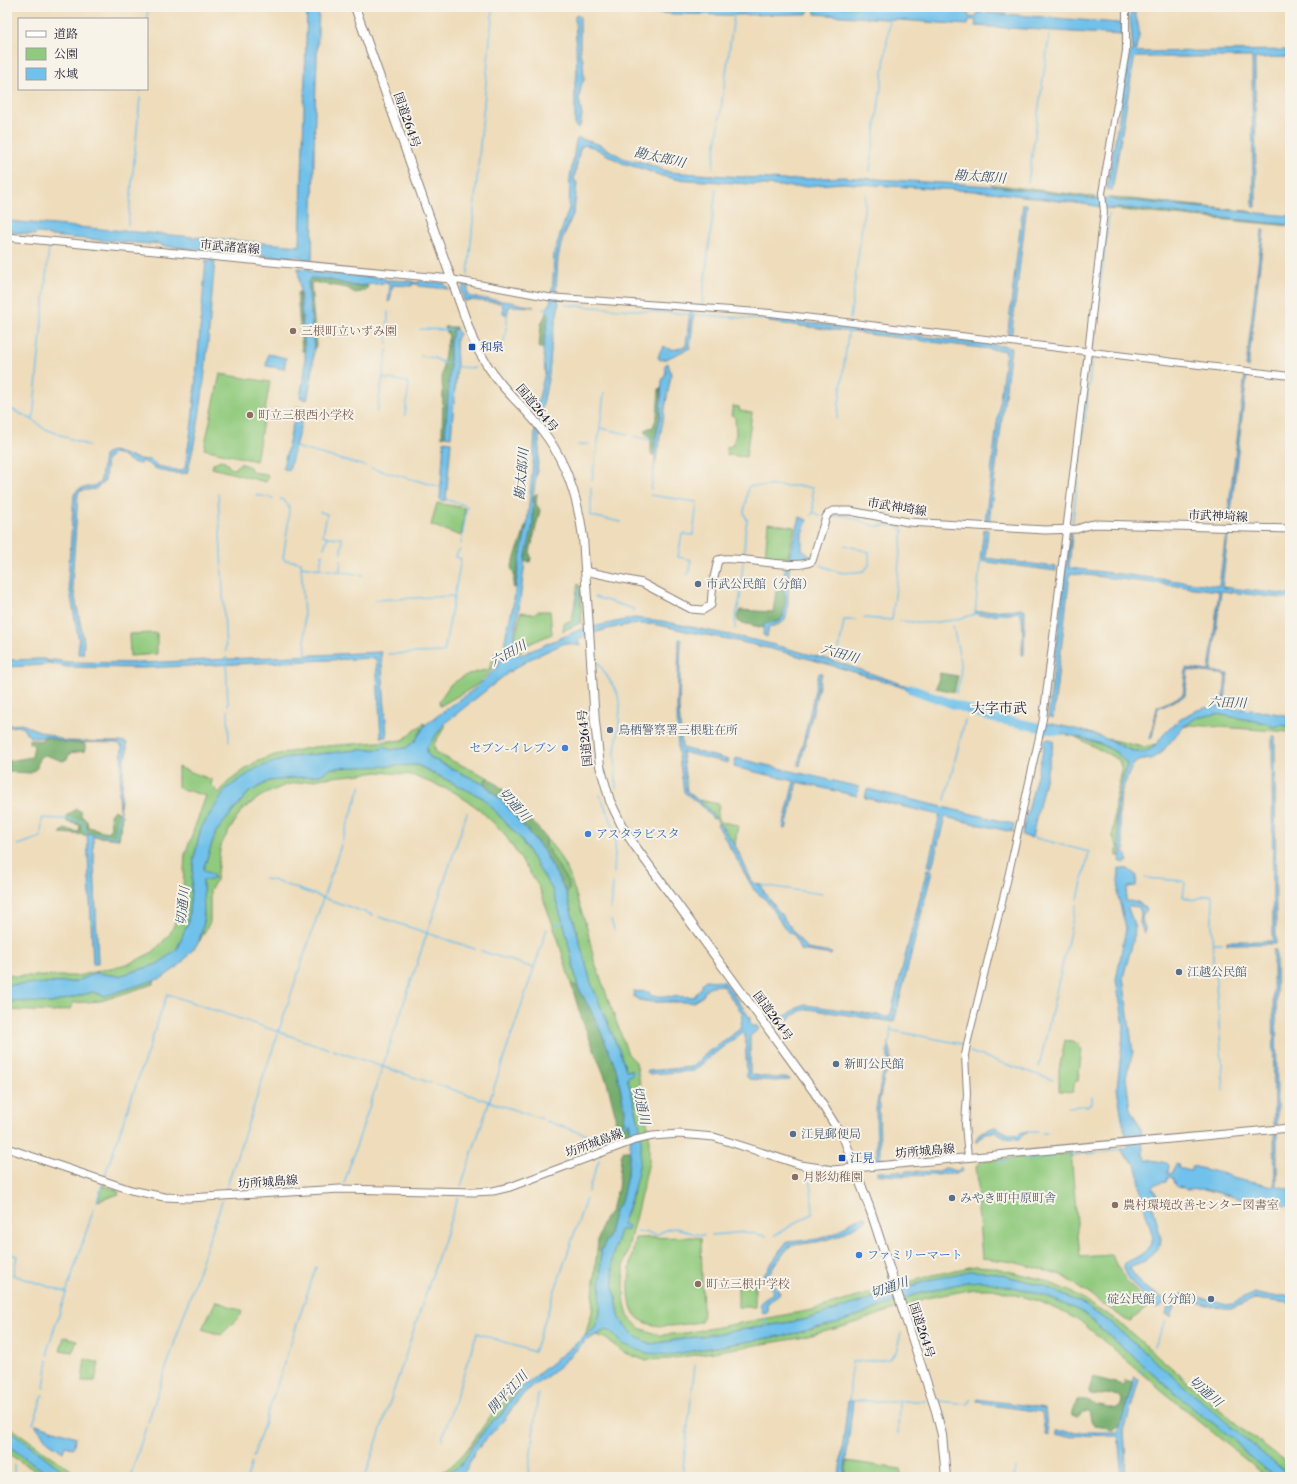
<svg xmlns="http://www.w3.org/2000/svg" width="1297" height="1484" viewBox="0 0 1297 1484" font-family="'Libre Bodoni','Noto Serif JP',serif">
<rect width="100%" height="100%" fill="#f7f3e8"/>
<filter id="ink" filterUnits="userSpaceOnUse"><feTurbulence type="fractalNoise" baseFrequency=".025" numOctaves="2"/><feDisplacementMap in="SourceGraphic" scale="8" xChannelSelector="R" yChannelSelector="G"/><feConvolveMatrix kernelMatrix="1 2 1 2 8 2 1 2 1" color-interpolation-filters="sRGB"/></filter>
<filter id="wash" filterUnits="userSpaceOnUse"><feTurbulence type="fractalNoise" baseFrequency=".012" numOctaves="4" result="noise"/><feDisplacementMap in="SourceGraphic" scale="16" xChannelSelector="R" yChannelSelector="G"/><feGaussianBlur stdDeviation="0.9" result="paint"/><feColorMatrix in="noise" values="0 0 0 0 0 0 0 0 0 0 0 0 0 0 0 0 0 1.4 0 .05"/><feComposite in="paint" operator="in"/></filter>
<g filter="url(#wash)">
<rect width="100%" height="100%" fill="#eedcba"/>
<g fill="#90ca7d" stroke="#59765c">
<polygon points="991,184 1095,197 1095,199 993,186"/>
<polygon points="1109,198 1131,199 1254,212 1133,201 1119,201"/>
<polygon points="1122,208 1290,225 1290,226 1109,209"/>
<polygon points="220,374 270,382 256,461 204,449"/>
<polygon points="733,406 739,407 740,411 752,413 746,457 727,455 727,447 732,446 736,435 735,417 731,415"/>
<polygon points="220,460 225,461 230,468 235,469 240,463 250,467 252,472 266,474 268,477 266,482 212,468 213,464"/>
<polygon points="437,503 465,508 461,536 431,525"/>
<polygon points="768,523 795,527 787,561 765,558"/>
<polygon points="578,584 580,587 582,622 563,631 564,623 572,621"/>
<polygon points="538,611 550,611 552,634 522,647 521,653 516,650 514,642 521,612 533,614"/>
<polygon points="157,633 157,654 130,656 129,634"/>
<polygon points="495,653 500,654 495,666 477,685 440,706 439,701 450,685 466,675 489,669"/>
<polygon points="1216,714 1266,723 1273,727 1282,725 1290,727 1290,732 1191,725 1183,727 1196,718"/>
<polygon points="424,723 425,725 415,741 406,748 390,750 358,750 290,757 201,828 194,858 188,922 177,949 158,964 119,976 96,973 75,982 12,985 7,984 7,974 14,976 77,976 131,963 153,952 170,934 182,906 185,854 206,796 178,788 178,767 212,780 211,785 219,793 228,782 254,763 275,755 313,747 403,740"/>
<polygon points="445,723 445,727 434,744 435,750 440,755 489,778 485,780 485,785 431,758 427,753 427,747"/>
<path d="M 1072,735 C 1091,741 1115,746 1127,764 L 1119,793 L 1116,820 L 1121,853 L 1120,856 L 1117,856 L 1117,845 L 1113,837 L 1115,801 L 1122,771 L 1119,760 Z"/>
<path d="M 1108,739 L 1143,747 L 1156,744 C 1143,761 1123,746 1108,739 Z"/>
<polygon points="382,765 417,765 483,798 520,838 552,889 565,928 578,987 571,984 558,939 539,887 503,832 479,809 454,792 411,775 379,772 325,778 286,785 261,796 242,810 221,844 216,880 210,891 210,922 199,942 204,922 203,880 211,880 212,875 203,870 216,832 248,793 269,781 320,775 332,768"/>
<polygon points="699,800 719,804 717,818 721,822 738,825 735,845 719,823 705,806 698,801"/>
<polygon points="546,838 558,853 569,874 587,928 594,960 628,1054 636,1062 649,1133 649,1162 624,1264 624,1299 628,1316 639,1328 659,1335 685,1333 812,1310 933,1275 974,1266 992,1267 1041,1279 1069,1291 1115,1319 1246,1432 1290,1466 1290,1476 1242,1437 1112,1324 1086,1306 1042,1285 989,1272 933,1279 804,1320 651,1344 636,1337 620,1320 614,1288 612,1258 620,1229 627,1230 622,1225 631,1201 638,1170 638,1117 627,1076 632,1075 632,1071 626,1070 621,1055 591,983 566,892 569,890 546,846"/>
<polygon points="155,980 153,984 101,1001 73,1003 70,1009 54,1012 7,1010 7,1001 52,1003 93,992 105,996"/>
<polygon points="1065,1040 1080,1044 1079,1047 1082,1049 1078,1081 1075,1081 1073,1092 1059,1091 1059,1070"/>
<polygon points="1071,1153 1080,1257 1111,1255 1125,1279 1149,1306 1129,1322 1062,1275 1013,1262 982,1258 977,1198 978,1183 976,1167 981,1161"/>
<polygon points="103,1185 118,1191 119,1194 98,1201"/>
<path d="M 692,1237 L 701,1238 L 703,1314 L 701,1322 C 682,1324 659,1331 641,1320 C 620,1309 632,1257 635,1238 Z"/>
<polygon points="597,1250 601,1251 600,1314 595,1329 585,1336 592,1312 594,1282"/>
<rect x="738" y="1281" width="17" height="26"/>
<polygon points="982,1281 1032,1291 1081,1311 1193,1408 1235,1440 1249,1456 1276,1477 1267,1477 1246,1460 1147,1378 1079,1320 1039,1301 993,1289 975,1289 926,1298 846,1326 800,1338 669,1359 644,1360 623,1352 605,1338 596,1335 606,1330 612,1332 623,1344 670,1355 797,1333 843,1321 914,1295 966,1282"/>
<polygon points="216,1301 242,1311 241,1315 221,1335 202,1329"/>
<polygon points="64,1337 77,1340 73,1352 60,1350"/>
<polygon points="85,1359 99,1363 95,1381 82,1381"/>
<path d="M 518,1388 L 521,1388 L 511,1399 L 501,1415 L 490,1423 L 472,1447 L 462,1464 L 449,1473 L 447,1477 L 433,1477 C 462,1464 472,1441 490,1417 C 498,1407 509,1397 518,1388 Z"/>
<polygon points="7,1425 74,1472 84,1477 71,1477 7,1429"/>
<polygon points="7,1445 52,1477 45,1477 7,1453"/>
<polygon points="847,1461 900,1469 902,1477 845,1477"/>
</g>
<g fill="#74ae6c" stroke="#4b6854">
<polygon points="311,278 327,279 355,286 368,286 366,291 355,293 347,288 313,282 311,284 316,346 314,349 308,282"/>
<polygon points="299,291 305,351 302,351 297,293"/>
<polygon points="546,313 549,314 543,348 539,348 541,325"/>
<path d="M 444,327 L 456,327 L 456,329 L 452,330 L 453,334 L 450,342 L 450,368 L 445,436 L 442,437 L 443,390 C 440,374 445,352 449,336 Z"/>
<polygon points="661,388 660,417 655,441 654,455 651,455 651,438 645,433 646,429 653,427 657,416 659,389"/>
<polygon points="537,493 536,504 540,510 530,552 531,558 530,562 525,561 533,524 533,497"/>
<polygon points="527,525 519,563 515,587 513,588 514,573 511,568 522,538 525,526"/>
<path d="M 781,588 L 783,588 C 786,599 787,612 780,621 L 765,624 L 764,628 L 738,622 L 737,617 L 740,610 L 773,612 L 776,591 Z"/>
<polygon points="940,673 958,676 954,692 936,688"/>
<polygon points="45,736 65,742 85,744 85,751 70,753 67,759 63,761 45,755 39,758 37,768 31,773 9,772 8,761 32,757 34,745 29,743 29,739 37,741 42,740"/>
<polygon points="489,778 511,796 546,838 546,846 569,884 569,890 566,892 543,850 505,804 485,785 485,780"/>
<polygon points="76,809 81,811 81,816 87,820 88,827 107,832 111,828 110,815 114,810 122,815 119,839 93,836 92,834 87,833 87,835 60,833 64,829 79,832 80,825 67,822 66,816"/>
<polygon points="571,984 578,987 596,1020 616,1068 625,1110 624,1120 629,1121 631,1133 619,1138 616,1135 615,1113 607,1082 582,1020"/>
<polygon points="624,1150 630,1150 628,1172 621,1202 615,1210 608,1238 601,1251 597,1250 598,1239 603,1221 610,1212 618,1189 621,1156"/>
<path d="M 1093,1377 L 1123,1385 L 1125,1380 L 1133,1382 L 1121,1425 L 1113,1429 L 1094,1426 L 1091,1420 L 1089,1412 L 1083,1412 L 1077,1417 L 1072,1415 L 1077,1400 C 1085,1399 1089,1400 1096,1405 L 1100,1405 L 1117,1409 L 1121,1405 L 1122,1400 L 1120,1396 L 1106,1394 L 1101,1395 L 1090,1394 L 1089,1391 Z"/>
</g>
<g fill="#70c1eb" stroke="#497293">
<polygon points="307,7 319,7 315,110 312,260 303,259 302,257 292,256 291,258 235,253 235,252 224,250 223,252 162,246 162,244 150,243 150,244 122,242 122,241 112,240 111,241 48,236 47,234 37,233 35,235 12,232 11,230 7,230 7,221 300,246"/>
<polygon points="635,7 908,7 968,11 969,17 976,17 978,12 1118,23 1122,25 1122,35 975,26 976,20 969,20 968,25 815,14 815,9 809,9 807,14 727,15 640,13"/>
<path d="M 1131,7 L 1133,7 C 1136,17 1140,27 1139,37 C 1138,42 1136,45 1136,50 L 1137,52 L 1290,50 L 1290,57 L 1255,58 L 1256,207 L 1253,207 L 1252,57 L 1137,57 L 1134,60 L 1112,191 L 1107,189 L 1130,52 L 1133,51 L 1130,17 Z"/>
<polygon points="577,15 580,17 580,54 583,59 584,80 581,85 579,99 582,115 580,126 578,128 575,126 575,81 577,75 575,16"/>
<path d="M 578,138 L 598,144 L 625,159 L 645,163 L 669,172 L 784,180 L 842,177 L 993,186 L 1095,199 L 1109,198 L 1119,201 L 1133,201 L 1290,216 L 1290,225 L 1122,208 L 1109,209 L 1090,205 L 991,192 L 842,183 L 794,187 L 675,179 L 662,176 L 643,169 L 622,163 L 593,147 L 585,145 L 580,148 L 574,179 L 577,183 L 574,212 L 563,237 L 558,257 L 556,290 L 559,304 L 552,339 L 549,374 L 542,409 L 539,436 L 539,455 L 533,497 L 533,524 L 525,561 L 519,609 L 513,642 L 514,653 L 521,655 L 579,630 L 634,618 L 662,621 L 763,642 L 837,662 L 922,691 L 922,694 C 848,669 772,646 695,633 C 678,630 662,624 645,624 C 622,624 601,630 580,638 L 578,641 L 581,646 L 565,643 L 532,658 L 509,672 L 445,723 L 427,747 L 427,753 L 431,758 L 485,785 L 505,804 L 543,850 L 566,892 L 591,983 L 621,1055 L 626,1070 L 632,1071 L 632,1075 L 627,1077 C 632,1097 639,1116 641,1137 C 643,1165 631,1199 622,1225 L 628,1227 L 627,1230 L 620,1230 L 612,1258 L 614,1288 L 620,1320 L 636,1337 L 651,1344 L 804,1320 L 933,1279 L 969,1271 L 989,1272 L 1042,1285 L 1086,1306 L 1112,1324 L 1290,1477 L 1276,1477 L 1249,1456 L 1235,1440 L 1193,1408 L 1081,1311 L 1032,1291 L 982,1281 L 966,1282 L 914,1295 L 843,1321 L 797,1333 L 670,1355 L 645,1353 L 623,1344 L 612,1332 L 606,1330 L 587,1340 L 553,1372 L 525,1392 L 517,1402 L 503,1421 L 487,1438 L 475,1452 L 466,1470 L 460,1477 L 447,1477 L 449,1473 L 462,1464 L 472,1447 L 490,1423 L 501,1415 L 511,1399 L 521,1388 L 595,1328 L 600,1314 L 601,1251 L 608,1238 L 615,1210 L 621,1202 L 628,1172 L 631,1133 L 629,1122 L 625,1126 L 624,1125 L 625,1110 L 616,1068 L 596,1020 L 578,987 L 565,928 L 552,889 L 520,838 L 483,798 L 417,765 L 332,768 L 320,775 L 269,781 L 248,793 L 216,832 L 203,870 L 213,875 L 214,878 L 211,880 L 203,880 L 204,922 L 199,942 L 179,966 L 162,978 L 105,996 L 93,992 L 52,1003 L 7,1001 L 7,984 L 12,985 L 75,982 L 96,973 L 119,976 L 158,964 L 177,949 L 188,922 L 194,858 L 201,828 L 227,788 L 257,768 L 290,757 L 358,750 L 381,749 L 384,746 L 390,750 L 406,748 L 415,741 L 425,725 L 477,687 L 497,667 L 503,651 L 507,630 L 513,606 L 519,563 L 527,525 L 534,452 L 536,409 L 545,373 L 543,348 L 549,314 L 546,309 L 550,304 L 553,281 L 554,253 L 569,208 L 570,178 L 576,141 Z"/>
<polygon points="1023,204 1027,204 1011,339 1007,339"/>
<polygon points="1262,230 1264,230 1248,368 1246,367"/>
<path d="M 206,260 L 215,261 C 208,331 206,404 187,473 C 178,475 164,472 155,468 C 150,466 147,462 141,461 L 140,464 C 130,463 123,455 113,453 L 107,460 L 105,479 L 103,483 L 95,489 L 80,491 L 78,494 L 72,582 L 84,642 L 83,654 L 78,654 L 79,642 L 68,580 L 74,495 C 77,486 90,488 99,484 L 101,479 L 104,456 L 108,452 L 113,451 L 139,459 L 150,460 L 155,463 L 157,466 L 181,471 L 185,468 L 192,423 Z"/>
<polygon points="298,268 310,269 310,272 384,278 385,280 413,281 413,282 418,283 419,281 444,283 449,289 419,286 418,284 412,284 412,286 393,285 390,301 388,302 390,285 385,283 355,286 327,279 311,278 308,282 314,349 312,375 307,400 300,397 305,372 305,351"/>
<polygon points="464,285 468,286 468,295 472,297 510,302 534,307 511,306 509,307 507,315 503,313 503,307 501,303 468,300 464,302 463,296 461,292"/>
<path d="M 690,312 L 694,313 L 690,348 L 666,359 L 661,360 L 658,358 L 660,352 L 664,346 C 672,352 677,349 686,346 Z"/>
<polygon points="769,318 1011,347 989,523 985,523 1006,351 769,322"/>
<polygon points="456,329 459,334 456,339 457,367 451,437 445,436 450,368 450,342 453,334 452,330"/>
<polygon points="268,354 286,358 284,369 266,366"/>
<polygon points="668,363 671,375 655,465 655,441 660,417 662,381 666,372 665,365"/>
<polygon points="1245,375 1247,375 1231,511 1234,513 1233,524 1231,524 1232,514 1228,513"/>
<polygon points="297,406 305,409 289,470 286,470 283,468"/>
<polygon points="444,441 451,442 446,500 442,501 440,499"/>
<polygon points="800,517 807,520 802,534 802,549 810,556 806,561 790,560 789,558"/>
<polygon points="984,529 988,530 985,558 1056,567 1056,571 980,561"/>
<polygon points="1230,530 1232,530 1231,534 1228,535 1222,587 1290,595 1290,599 1221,591 1211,671 1228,674 1225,701 1223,701 1226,675 1188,670 1185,696 1158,708 1152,738 1150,739 1157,707 1183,695 1186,668 1209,671 1219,591 1070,573 1053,718 1048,717 1070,533 1072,534 1069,568 1219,586 1226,534 1230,532"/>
<path d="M 785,567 L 789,567 C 788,578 790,614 784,621 C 780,625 773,626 769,627 L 767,637 L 763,635 L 764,624 L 780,621 L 783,616 L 786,598 L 783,588 Z"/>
<path d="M 1019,608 L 1025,610 L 1024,655 L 1022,655 C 1022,642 1024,626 1021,613 L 1016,612 L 1011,614 L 978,615 L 976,612 L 1017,609 Z"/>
<polygon points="679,639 681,639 679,708 682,748 729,760 728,763 682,752 687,791 705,806 715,818 713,819 703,807 684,792 678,750 677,708"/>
<polygon points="381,652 387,737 381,737 376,658 142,668 67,667 48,663 45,665 7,667 7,660 44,659 48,661 54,660 67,662 142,663"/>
<polygon points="819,673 822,673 800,766 798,765"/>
<path d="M 1218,706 L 1268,712 L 1290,716 L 1290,727 L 1282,725 L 1273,727 L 1266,723 L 1216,714 L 1196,718 L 1183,727 L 1161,753 L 1151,759 L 1138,761 L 1132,766 L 1121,793 L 1119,820 L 1125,853 L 1127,855 L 1128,861 L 1125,863 L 1120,862 L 1121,853 L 1116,820 L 1119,793 L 1127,764 C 1111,740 1071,735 1045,732 L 1047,723 C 1067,727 1089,731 1109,740 C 1119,744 1130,753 1143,752 C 1155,751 1159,738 1167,731 C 1182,716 1197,707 1218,706 Z"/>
<path d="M 21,724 L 66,741 L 125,742 L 127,743 L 127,755 L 124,758 L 120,814 L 119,793 L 121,771 L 122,746 L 117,743 L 65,742 L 45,736 C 37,740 27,738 24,729 L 19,726 L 8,727 L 8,725 Z"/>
<polygon points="1272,736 1275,736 1276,944 1227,944 1227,941 1273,941"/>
<polygon points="1050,739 1054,741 1032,837 1031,838 1022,835 1044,747 1043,743 1044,740"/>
<polygon points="736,758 859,787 857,796 797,782 786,829 783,828 794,781 734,767"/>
<polygon points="867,789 1014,824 1012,832 945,817 932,867 928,866 940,815 865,798"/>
<polygon points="719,823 735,845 753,883 761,885 764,892 807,949 832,953 831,955 800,950 795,936 786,930 766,900 754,890 717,824"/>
<polygon points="87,833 93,834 93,836 98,964 93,964"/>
<path d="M 1119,868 L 1128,869 L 1137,876 L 1136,886 L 1128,887 L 1126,896 L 1126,901 L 1138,902 L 1146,909 L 1142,917 L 1143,924 L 1145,926 L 1145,933 L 1144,933 L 1140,923 L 1141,913 L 1139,907 L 1131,906 L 1128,908 L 1135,927 L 1133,942 L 1123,977 L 1133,1052 L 1126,1077 L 1130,1109 L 1140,1126 L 1142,1134 L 1143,1154 L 1146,1159 L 1167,1163 L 1169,1165 L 1168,1173 L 1173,1173 L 1176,1163 L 1179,1164 L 1178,1168 L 1191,1171 L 1192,1166 L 1225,1174 L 1232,1178 L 1273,1187 L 1275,1184 L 1274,1135 L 1277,1134 L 1277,1185 L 1278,1187 L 1290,1188 L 1290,1206 L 1255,1203 L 1204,1189 L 1186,1190 L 1183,1187 L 1175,1186 L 1172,1177 L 1168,1176 L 1166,1182 L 1155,1184 L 1152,1188 L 1157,1195 L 1154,1197 L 1152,1202 L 1161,1239 L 1160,1245 L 1145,1261 L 1131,1266 L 1130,1269 L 1143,1286 L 1166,1300 L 1160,1308 L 1153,1308 C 1145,1294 1123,1280 1124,1263 C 1137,1258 1149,1252 1153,1238 L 1142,1199 L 1138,1171 L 1135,1164 L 1125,1156 L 1121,1148 L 1128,1147 L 1128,1138 L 1125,1136 L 1117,1088 L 1124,1025 L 1116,980 L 1126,928 L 1118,896 Z"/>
<polygon points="927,870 932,871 894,1022 808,1009 800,1011 789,1019 773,1024 771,1021 787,1015 797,1008 806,1005 878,1015 883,1017 890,1017"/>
<polygon points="1273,950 1276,950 1277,1125 1274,1125"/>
<polygon points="706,980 725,982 750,1018 750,1024 752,1026 757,1026 759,1029 750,1036 750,1073 752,1075 776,1078 789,1078 790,1079 790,1080 775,1081 749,1079 747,1077 745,1035 744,1033 742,1033 711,1056 694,1071 648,1074 647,1071 692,1067 708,1052 740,1029 743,1014 722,985 711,986 705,991 703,996 693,1002 652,1002 639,1000 634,997 633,991 649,992 651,996 694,997 701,987 702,983"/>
<polygon points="888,1042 891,1052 891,1064 884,1078 879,1102 880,1154 882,1160 877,1159 876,1108 882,1077 889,1063 887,1052"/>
<polygon points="995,1127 1009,1134 1018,1135 1022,1132 1028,1132 1018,1139 1007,1138 996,1132 985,1133 976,1142 976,1139 981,1132"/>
<path d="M 945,1168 L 958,1171 L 962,1168 L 963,1171 C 956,1176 886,1177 877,1174 L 878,1172 L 900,1171 L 902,1173 L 908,1171 L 937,1172 Z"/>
<polygon points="866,1217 867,1220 836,1237 817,1242 793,1245 787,1249 767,1276 780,1293 767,1304 767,1313 763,1314 760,1303 774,1292 762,1277 785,1244 789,1242 818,1239 836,1233 852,1221"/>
<polygon points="1254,1293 1266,1296 1290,1296 1290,1303 1254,1299 1231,1309 1224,1309 1196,1302 1185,1297 1177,1302 1171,1317 1166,1314 1168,1307 1182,1294 1188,1294 1226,1305 1233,1304"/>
<polygon points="1135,1376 1139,1380 1124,1431 1127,1477 1122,1477 1118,1435 1055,1436 1055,1432 1117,1432 1119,1430"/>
<polygon points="977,1399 1045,1408 1048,1436 1045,1435 1042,1412 984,1404 982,1402 977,1401"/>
<polygon points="848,1401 853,1401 844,1477 839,1477"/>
<polygon points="36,1424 76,1437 73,1448 65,1446 63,1452 48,1442 36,1426"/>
<polygon points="7,1429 8,1429 71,1477 52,1477 7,1445"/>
</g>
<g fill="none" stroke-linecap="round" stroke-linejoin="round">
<g stroke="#70c1eb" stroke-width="1.5">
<polyline points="1041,10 1041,7"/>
<polyline points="147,19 148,7"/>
<polyline points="140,92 141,89"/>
<polyline points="713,167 734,15"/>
<polyline points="870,171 890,19"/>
<polyline points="1028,182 1050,31"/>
<polyline points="128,225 140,98"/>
<polyline points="49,246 33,420 43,428 89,446"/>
<polyline points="468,274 493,8"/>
<polyline points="565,305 770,320"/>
<polyline points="702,305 716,189"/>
<polyline points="542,308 548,309"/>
<polyline points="850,319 866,194"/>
<polyline points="420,329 452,330"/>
<polyline points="387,344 388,312"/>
<polyline points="1093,347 1109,214"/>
<polyline points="502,353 507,324 507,315"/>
<polyline points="421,356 434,358 444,363 450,362"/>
<polyline points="457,367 475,368"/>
<polyline points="383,378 407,382 409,385 405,415"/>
<polyline points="604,393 600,428 628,434"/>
<polyline points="7,407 33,420"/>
<polyline points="377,412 387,350"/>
<polyline points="837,419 849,327"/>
<polyline points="634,436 655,441"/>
<polyline points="578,445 589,444"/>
<polyline points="295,447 365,466"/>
<polyline points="371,468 441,487"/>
<polyline points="592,480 600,428"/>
<polyline points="591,487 591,516 621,522"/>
<polyline points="651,489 655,463"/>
<polyline points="218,493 226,652"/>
<polyline points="256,495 273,498"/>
<polyline points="650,495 697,502 693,535 682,534 678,557 691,560 688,575"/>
<polyline points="280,499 284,500 289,507 288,525 283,558 285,560 301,562 306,655"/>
<polyline points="444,499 467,506 461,544"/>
<polyline points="320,512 327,514 323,535 328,537 342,538 341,553"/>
<polyline points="811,515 814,512"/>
<path d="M 829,518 C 834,516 839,515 844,516 C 856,517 865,524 877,526 C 886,526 896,522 903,530 L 892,620 L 864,618"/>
<polyline points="1072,526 1092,357"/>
<polyline points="324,548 328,537"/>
<polyline points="744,556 745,533 747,520 744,513 748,487 749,486 801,486 812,488 814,512 821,517"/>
<path d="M 821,565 C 840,574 843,574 864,571 L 869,565 L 869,552 L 845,545"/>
<polyline points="301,566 363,575"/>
<polyline points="320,568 322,554"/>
<polyline points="340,572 341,560"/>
<polyline points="595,597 634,609 634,611"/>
<polyline points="375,600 453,596"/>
<polyline points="975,614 980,564 983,561"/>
<polyline points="899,621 928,623 954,620 979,613"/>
<polyline points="577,623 577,600 578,590"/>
<polyline points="953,626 959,654 961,677 956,693"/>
<polyline points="565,627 577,622"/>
<polyline points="735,629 735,619 740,599 743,562"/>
<polyline points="388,654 444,652 461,559 456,557 457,553 460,550"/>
<polyline points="838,655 844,620 855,620"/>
<polyline points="226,657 228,705"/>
<polyline points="598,662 617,692 620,705 619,727 615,750 616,789"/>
<polyline points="228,710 229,742"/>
<polyline points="384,742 384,749"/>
<polyline points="600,795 616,832 614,873"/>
<polyline points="945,800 965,720"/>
<polyline points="93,834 116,837 120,814"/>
<polyline points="1032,837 1089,852 1078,899"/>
<path d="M 18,845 L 41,837 L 42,818 C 52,819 76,817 84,823 L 84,830 L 87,833"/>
<path d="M 1145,878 L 1183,881 L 1185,883 L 1183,896 C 1197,905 1201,894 1211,895 L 1213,899 L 1212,922 L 1213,963"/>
<polyline points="265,879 272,880 373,915"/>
<polyline points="761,885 822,894"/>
<polyline points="611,910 613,883"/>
<polyline points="379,917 475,949"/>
<polyline points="611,920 614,930"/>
<polyline points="555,926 564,921"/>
<polyline points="1213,943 1222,943"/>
<polyline points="481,951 534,968"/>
<polyline points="1215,969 1224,1090"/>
<polyline points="167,994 329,1049"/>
<polyline points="890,1030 962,1044"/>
<polyline points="889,1046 891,1027"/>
<polyline points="333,1050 431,1083"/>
<polyline points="970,1052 1053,1080"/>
<polyline points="1039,1067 1076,905"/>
<polyline points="631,1073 637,1073"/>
<polyline points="436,1084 542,1119"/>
<polyline points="1082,1106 1087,1106 1092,1103 1092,1097"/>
<polyline points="1068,1107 1080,1106"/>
<polyline points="546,1121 605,1141"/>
<polyline points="616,1128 624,1124"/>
<polyline points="1028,1132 1038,1132"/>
<polyline points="1042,1133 1047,1133"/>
<polyline points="604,1144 609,1129"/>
<polyline points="1086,1154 1121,1150"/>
<polyline points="1067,1156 1081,1154"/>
<polyline points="1024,1160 1053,1157"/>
<polyline points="996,1163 1009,1162"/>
<polyline points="105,1175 167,995"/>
<polyline points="344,1183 467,813"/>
<polyline points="461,1186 547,929"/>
<polyline points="226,1189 361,785"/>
<polyline points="588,1192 599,1160"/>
<polyline points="97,1201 102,1185"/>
<path d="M 637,1231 L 657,1235 C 679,1220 683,1235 704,1235"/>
<polyline points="712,1235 745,1232 766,1236"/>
<polyline points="775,1235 813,1213 810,1173"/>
<polyline points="7,1253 17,1256 13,1275 65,1292"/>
<polyline points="766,1319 767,1328"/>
<polyline points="1154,1346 1166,1321"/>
<polyline points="48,1355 48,1348 94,1208"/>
<polyline points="1140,1372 1146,1367"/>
<polyline points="44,1388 48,1360"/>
<polyline points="849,1401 852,1362 889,1359 896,1352 901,1333"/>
<polyline points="853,1401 926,1401"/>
<polyline points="938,1401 967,1404 971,1399"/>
<polyline points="148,1422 222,1201"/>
<polyline points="33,1424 43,1395"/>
<polyline points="898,1434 899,1402"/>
<polyline points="442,1439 477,1333 534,1352 586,1199"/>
<polyline points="253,1457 316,1267"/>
<polyline points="14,1477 14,1465"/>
<polyline points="130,1477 146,1427"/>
<polyline points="247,1477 252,1462"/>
<polyline points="365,1477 458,1197"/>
<polyline points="528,1477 538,1394"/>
<polyline points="682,1477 695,1365"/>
<polyline points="1014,1477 1016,1468"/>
</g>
<polyline stroke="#70c1eb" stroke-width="9" points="911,689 992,718 1058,731"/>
</g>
</g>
<g filter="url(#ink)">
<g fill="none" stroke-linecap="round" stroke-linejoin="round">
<g stroke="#887f7a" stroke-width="8">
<g id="tertiary">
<polyline points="451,279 548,297 771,313 1290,376"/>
<polyline points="968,1158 965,1124 967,1094 965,1055 968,1040 1006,886 1043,719 1088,352 1104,212 1102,193 1126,51 1126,7"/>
</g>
</g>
<g stroke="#887f7a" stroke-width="9">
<g id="secondary">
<polyline points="7,237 451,279"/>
<path d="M 585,571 L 642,583 L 691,609 L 703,610 L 711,605 L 713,582 L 718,560 C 722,558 727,559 733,559 C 751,559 799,570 812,561 L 826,517 L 829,513 L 833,511 L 850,511 L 908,522 L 1045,530 L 1077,529 L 1089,525 L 1095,524 L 1290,529"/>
<polyline points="7,1148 131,1190 164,1197 188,1198 340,1189 474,1192 493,1191 510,1187 635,1140 653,1136 679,1134 714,1137 801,1165 833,1170 1290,1128"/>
</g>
</g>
<g stroke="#887f7a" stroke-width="10">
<path id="trunk" d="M 355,7 L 473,340 C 481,356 490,371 501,384 C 514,400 530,413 542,430 C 566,461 578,498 583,537 L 595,722 L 600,766 L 610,801 L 622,826 L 635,846 L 815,1093 L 845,1141 L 871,1212 L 936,1411 L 942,1435 L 946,1477"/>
</g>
<use href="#tertiary" stroke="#fff" stroke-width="6"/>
<use href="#secondary" stroke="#fff" stroke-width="7"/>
<use href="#trunk" stroke="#fff" stroke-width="8"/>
</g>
</g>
<g fill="#8d6e63" stroke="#f7f3e8" stroke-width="1.5">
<circle cx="293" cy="331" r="4"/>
<circle cx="250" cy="415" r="4"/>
<circle cx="795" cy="1177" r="4"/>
<circle cx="1115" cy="1205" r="4"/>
<circle cx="698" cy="1284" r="4"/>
</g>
<g fill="#1a4fb4" stroke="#f7f3e8" stroke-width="1.5">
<rect x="468" y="343" width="8" height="8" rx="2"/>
<rect x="838" y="1154" width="8" height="8" rx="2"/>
</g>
<g fill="#5c6f8a" stroke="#f7f3e8" stroke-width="1.5">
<circle cx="698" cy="584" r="4"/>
<circle cx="610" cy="730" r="4"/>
<circle cx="1179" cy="972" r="4"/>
<circle cx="836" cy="1064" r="4"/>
<circle cx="793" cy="1134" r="4"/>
<circle cx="952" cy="1198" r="4"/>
<circle cx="1211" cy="1299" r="4"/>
</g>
<g fill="#3f7fe0" stroke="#f7f3e8" stroke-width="1.5">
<circle cx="565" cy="748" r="4"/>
<circle cx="588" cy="834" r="4"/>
<circle cx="859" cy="1255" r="4"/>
</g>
<g text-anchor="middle" stroke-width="4" stroke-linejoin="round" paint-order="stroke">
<g font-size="12" fill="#22223b" stroke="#f7f3e8">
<text transform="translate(407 120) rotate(71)" y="4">国道264号</text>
<text transform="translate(230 247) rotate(5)" y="4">市武諸富線</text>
<text transform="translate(537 408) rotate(50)" y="4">国道264号</text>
<text transform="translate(897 507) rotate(9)" y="4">市武神埼線</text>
<text transform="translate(1218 516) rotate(2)" y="4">市武神埼線</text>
<text transform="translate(585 738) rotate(-96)" y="4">国道264号</text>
<text transform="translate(773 1016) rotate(54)" y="4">国道264号</text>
<text transform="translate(594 1143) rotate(-20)" y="4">坊所城島線</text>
<text transform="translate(925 1151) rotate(-5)" y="4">坊所城島線</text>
<text transform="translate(268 1182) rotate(-4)" y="4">坊所城島線</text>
<text transform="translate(922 1330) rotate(72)" y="4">国道264号</text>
</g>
<g font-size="12" fill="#785e54" stroke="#f7f3e8" text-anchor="start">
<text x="301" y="335">三根町立いずみ園</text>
<text x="258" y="419">町立三根西小学校</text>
<text x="803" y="1181">月影幼稚園</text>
<text x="1123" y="1209">農村環境改善センター図書室</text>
<text x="706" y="1288">町立三根中学校</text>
</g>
<g font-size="12" fill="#164399" stroke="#f7f3e8" text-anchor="start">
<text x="480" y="351">和泉</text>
<text x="850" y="1162">江見</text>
</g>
<g font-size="12" fill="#4e5e75" stroke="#f7f3e8" text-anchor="start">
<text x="706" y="588">市武公民館（分館）</text>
<text x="618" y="734">鳥栖警察署三根駐在所</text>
<text x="1187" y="976">江越公民館</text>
<text x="844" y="1068">新町公民館</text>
<text x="801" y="1138">江見郵便局</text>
<text x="960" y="1202">みやき町中原町舎</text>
<text x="1203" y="1303" text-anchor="end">碇公民館（分館）</text>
</g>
<g font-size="12" fill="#366cbe" stroke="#f7f3e8" text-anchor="start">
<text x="557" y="752" text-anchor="end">セブン-イレブン</text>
<text x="596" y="838">アスタラビスタ</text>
<text x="867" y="1259">ファミリーマート</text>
</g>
<g font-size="13" font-style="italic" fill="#395270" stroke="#f7f3e8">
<text transform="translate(660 157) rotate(13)" y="5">勘太郎川</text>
<text transform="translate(980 176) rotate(4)" y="5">勘太郎川</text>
<text transform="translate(521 474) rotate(-85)" y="5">勘太郎川</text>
<text transform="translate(508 653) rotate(-29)" y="5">六田川</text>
<text transform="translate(840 653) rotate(16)" y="5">六田川</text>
<text transform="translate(1227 702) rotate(2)" y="5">六田川</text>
<text transform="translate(515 804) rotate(48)" y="5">切通川</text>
<text transform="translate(182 906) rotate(-84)" y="5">切通川</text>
<text transform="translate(642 1105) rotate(78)" y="5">切通川</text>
<text transform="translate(889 1287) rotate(-19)" y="5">切通川</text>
<text transform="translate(1206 1391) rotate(41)" y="5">切通川</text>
<text transform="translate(507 1392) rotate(-47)" y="5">開平江川</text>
</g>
<g font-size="14" fill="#22223b" stroke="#f7f3e8">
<text x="999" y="713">大字市武</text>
</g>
</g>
<rect width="1297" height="1484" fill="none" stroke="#f7f3e8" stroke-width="24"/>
<rect x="18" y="18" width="130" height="72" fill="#f7f3e8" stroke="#a29fa3"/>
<rect x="26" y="31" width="20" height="6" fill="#ffffff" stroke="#a29fa3"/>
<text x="54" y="38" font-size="12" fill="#22223b">道路</text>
<rect x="26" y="48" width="20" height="12" fill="#90ca7d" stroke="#a29fa3"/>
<text x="54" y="58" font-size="12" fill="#22223b">公園</text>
<rect x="26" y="68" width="20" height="12" fill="#70c1eb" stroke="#a29fa3"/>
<text x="54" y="78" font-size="12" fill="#22223b">水域</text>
</svg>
